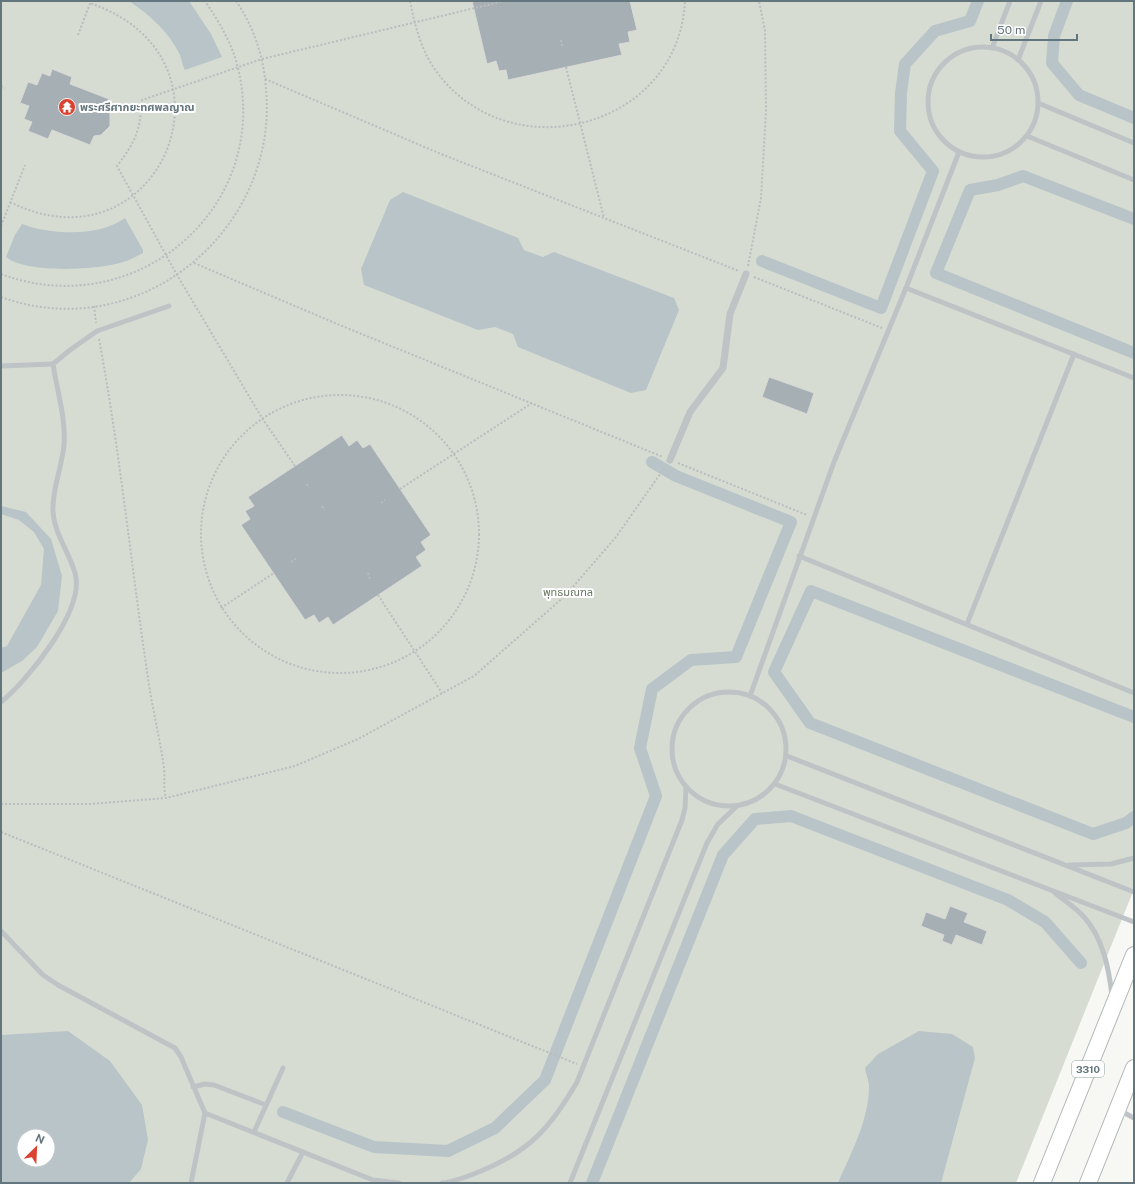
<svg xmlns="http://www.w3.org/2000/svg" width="1135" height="1184" viewBox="0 0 1135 1184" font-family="'Public Sans','Noto Sans Thai',sans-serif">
<rect width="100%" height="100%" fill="#f7f7f4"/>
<path fill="#d7dcd3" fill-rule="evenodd" d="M 1,1 L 1134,1 L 1134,889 L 1016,1183 L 1,1183 ZM 24,1136 L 48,1136 L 48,1160 L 24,1160 Z"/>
<g fill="#b8c4c7" fill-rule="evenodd">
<path d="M 129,1 L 189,1 L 211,34 L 222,57 L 185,70 C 182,65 182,60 180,55 C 169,32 150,15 129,1 Z"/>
<polygon points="403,192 518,238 524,250 543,257 554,252 674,298 679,310 646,390 631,393 518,347 513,334 495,327 478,330 364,285 361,269 390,200"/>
<path d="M 125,218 L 143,250 L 143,253 C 137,256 130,260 123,262 C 99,270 26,274 6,257 L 15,235 L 22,224 C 51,235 99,237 125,218 Z"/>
<polygon points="1,506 26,512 51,539 62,576 58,611 37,647 22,661 1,673 1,648 7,646 41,585 44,549 34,532 19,520 1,514"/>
<path d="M 68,1031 L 110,1061 L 142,1105 L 148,1140 L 141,1169 L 129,1183 L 1,1183 L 1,1035 ZM 24,1136 L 48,1136 L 48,1160 L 24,1160 Z"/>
<path d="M 919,1031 L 952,1034 L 973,1047 L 975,1058 L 941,1183 L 838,1183 C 851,1153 869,1120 869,1086 C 869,1081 866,1074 865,1068 L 878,1054 Z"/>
</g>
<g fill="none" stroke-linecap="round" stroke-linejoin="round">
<g stroke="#b8c4c7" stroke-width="12">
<polyline points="1067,1 1054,36 1052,63 1079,95 1134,118"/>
<polyline points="1134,219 1023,176 998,185 970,190 936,273 1134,353"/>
<polyline points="762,261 881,308 933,171 900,131 901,93 905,64 935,31 970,21 978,1"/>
<polyline points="1134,717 811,591 774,672 810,723 1093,834 1126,823 1134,817"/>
<polyline points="283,1112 374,1147 448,1151 495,1128 545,1080 656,796 640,748 652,689 691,660 736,657 791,522 676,476 652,462"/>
<polyline points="592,1183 723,855 755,819 791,816 1008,900 1045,922 1081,963"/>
</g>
</g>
<g fill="#a6afb3" stroke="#d8d8d7">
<polygon points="472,1 630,1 637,30 628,32 630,42 619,44 622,55 508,80 506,70 499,71 496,61 487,64"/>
<polygon points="52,69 72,77 70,84 109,99 105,107 110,114 110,126 101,135 94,136 90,145 52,130 48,139 28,131 32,122 24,119 29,106 20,103 28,82 37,85 42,73 50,76"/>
<polygon points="769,377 814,393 807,414 762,397"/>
<polygon points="342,435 349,446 357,440 363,448 370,444 431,535 421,542 426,550 416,557 422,566 333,625 328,617 319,623 314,615 305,620 241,525 250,519 245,511 254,506 248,497"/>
<polygon points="950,906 968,913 964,922 987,931 982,945 956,935 952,945 942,941 944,935 921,926 926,912 945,919"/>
</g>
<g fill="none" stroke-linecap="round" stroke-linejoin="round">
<g stroke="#b2b8ba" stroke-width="18">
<g id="primary">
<polyline points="1042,1183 1134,955"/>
<polyline points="1088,1183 1134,1068"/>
</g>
</g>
<g stroke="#b9bdbe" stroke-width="2" stroke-dasharray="2 2" stroke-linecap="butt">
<path d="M 410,1 C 415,26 421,50 436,71 C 510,173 679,128 685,1"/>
<polyline points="78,35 91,1"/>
<polyline points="561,40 562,46"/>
<polyline points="566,67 604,218"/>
<polyline points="265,79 441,154 739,271"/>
<polyline points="1,86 5,88"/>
<path d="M 10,202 C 158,276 252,59 90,3"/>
<polyline points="1,226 25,165"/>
<polyline points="194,263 342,326 663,457"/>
<polyline points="748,266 761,198 766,110 765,31 759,1"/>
<path d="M 1,274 C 134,324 272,209 238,68 C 232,43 219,22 205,1"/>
<polyline points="754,277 882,328"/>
<path d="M 1,297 C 138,347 279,231 266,89 C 264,58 254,27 236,1"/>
<polyline points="94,306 96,323"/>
<path d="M 99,339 C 120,451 131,565 148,678 C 152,708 160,738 164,768 C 165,779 163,787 166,798"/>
<circle cx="340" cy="534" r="139"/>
<polyline points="678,463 807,515"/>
<path d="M 295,466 L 262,418 L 177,275 L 117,166 C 136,141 140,131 142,100 L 262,59 L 504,1"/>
<polyline points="307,484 309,488"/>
<polyline points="400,489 532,403"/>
<polyline points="381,503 385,500"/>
<polyline points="322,506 324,510"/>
<polyline points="291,562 296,559"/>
<polyline points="368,573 370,579"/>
<polyline points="378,595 442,693"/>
<polyline points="221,608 274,573"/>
<polyline points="1,804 90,804 166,798 295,766 358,739 474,676 565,596 616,537 665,467"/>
<polyline points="1,832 577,1064"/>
</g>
<g stroke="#bec4c6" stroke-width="5">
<circle cx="983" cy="102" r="55"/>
<polyline points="992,48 1010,1"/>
<polyline points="1018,60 1041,1"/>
<polyline points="1038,103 1134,143"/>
<polyline points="1027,136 1134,180"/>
<polyline points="959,152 906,288 1134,378"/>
<polyline points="1,366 53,364"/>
<polyline points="799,556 1134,693"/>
<polyline points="967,624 1074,354"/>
<circle cx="729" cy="749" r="57"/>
<polyline points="750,696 834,462 906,288"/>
<path d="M 1,702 C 28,680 86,609 75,573 C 69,552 54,533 53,511 C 52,489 62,467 64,445 C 66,418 57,391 53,364 L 70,350 L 97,331 L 169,306"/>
<polyline points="787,756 1134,892"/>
<polyline points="775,784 1134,922"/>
<polyline points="1069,865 1111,864 1134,858"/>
<path d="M 1055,893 C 1065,901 1076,908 1084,917 C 1103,938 1109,969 1112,996"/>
<polyline points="1,931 43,975 58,985 175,1048 181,1057 205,1113 373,1180 399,1183"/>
<polyline points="193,1087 205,1084 214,1085 266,1105"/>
<polyline points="1119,1110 1134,1118"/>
<polyline points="254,1132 283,1068"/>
<polyline points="191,1183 205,1113"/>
<polyline points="287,1183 303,1152"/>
<path d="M 442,1183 C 455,1182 469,1176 481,1171 C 530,1151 551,1127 577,1082 L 682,820 L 685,808 L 686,787"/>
<polyline points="570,1183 707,843 718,824 737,806"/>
</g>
<polyline stroke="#bec4c6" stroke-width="7" points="670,460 690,412 723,368 730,314 746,274"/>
<use href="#primary" stroke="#fff" stroke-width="16"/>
</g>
<defs>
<g id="temple-disc" transform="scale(0.9)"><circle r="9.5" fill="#da4231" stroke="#fff"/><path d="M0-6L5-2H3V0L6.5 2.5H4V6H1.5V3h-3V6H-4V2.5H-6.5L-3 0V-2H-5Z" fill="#fff"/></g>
</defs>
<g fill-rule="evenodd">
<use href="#temple-disc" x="67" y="107"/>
</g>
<g text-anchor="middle" stroke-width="4" stroke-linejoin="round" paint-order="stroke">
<rect fill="#fff" stroke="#929fa4" stroke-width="1" x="1072" y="1061" width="32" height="16" rx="3"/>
<g font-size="10" font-weight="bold" fill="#64767d">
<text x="1088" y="1073">3310</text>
</g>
<g font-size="11" font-weight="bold" fill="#64767d" stroke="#fff" text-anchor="start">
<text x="80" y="111">พระศรีศากยะทศพลญาณ</text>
</g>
<g font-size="11" fill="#687662" stroke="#fff">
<text x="568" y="596">พุทธมณฑล</text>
</g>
</g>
<rect width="1135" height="1184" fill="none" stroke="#64767d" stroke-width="4"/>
<g transform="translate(36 1148) rotate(24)"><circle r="19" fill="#ffffff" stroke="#c1c8cb"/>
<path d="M0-3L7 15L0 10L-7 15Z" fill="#da4231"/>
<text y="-6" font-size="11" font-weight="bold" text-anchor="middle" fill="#64767d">N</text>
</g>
<path d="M991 34v6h86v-6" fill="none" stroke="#64767d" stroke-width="2"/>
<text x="997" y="34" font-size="12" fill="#64767d" stroke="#ffffff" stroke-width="3" paint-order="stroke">50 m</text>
</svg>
